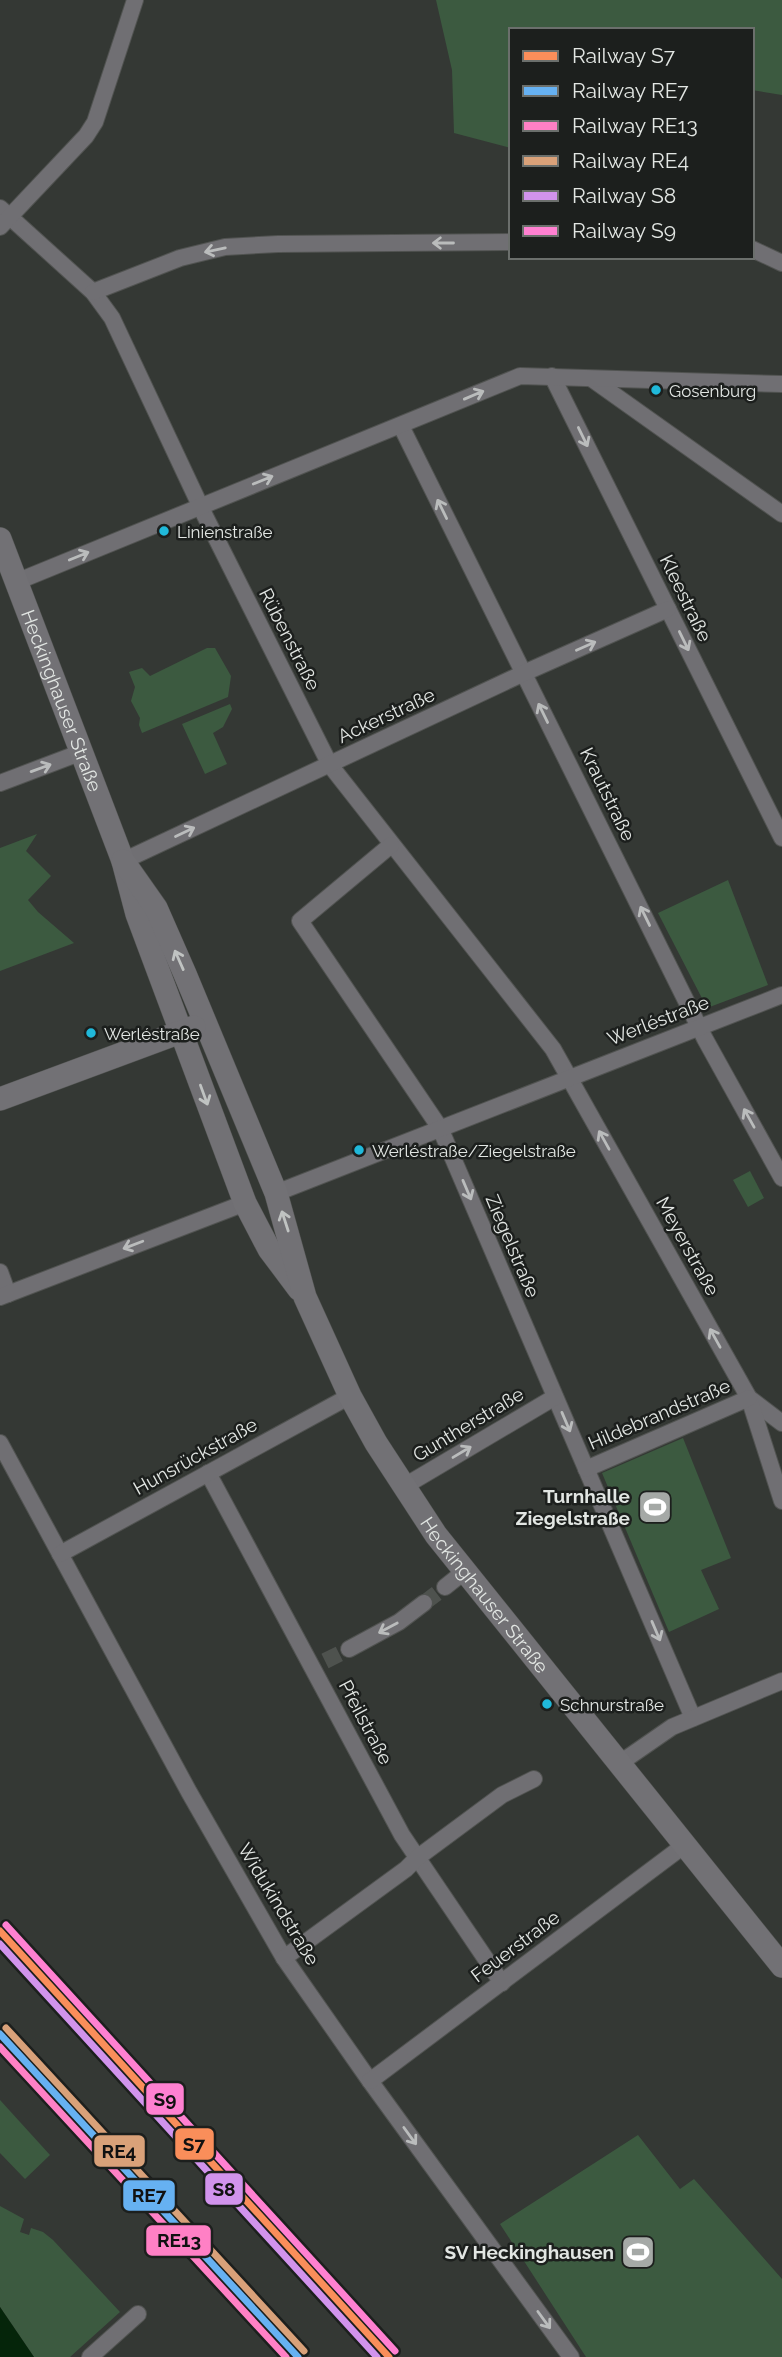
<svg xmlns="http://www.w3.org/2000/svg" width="782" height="2357" viewBox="0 0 782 2357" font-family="Raleway,sans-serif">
<rect width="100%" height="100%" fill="#343834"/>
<g fill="#3c5a40">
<polygon points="436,0 782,0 782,95 752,90 752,30 511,30 511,148 454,133 452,70"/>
<polygon points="207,648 215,648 231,676 228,697 142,733 139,725 140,718 131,701 135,687 129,672 142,668 150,676"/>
<polygon points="230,704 232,709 223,727 213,733 227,764 205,774 182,724"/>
<polygon points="37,834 26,851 51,876 28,900 38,912 74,943 0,971 0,848"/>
<polygon points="728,880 768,985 707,1008 658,913"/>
<polygon points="750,1171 764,1198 748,1207 733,1180"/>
<polygon points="683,1438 731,1558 701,1570 719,1609 669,1632 602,1473"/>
<polygon points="0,2100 50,2155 25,2179 0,2153"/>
<polygon points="638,2135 680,2189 694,2179 782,2279 782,2357 586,2357 500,2224"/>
<polygon points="0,2206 24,2219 20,2232 29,2235 31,2228 43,2232 53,2240 120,2312 70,2357 34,2357 0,2307"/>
</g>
<polygon fill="#05250a" points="0,2307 34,2357 0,2357"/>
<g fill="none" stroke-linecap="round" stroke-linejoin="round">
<g stroke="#4e524e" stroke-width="16" stroke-dasharray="16 8" stroke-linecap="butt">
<polyline points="424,1603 445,1587"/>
<polyline points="325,1661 349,1649"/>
</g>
<g stroke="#515351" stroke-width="18">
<g id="minor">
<polyline points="0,208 93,292 112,318 205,516 330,765 553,1049 749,1398 782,1423"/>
<polyline points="0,227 86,136 95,122 135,0"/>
<polyline points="752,249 782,263"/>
<polyline points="93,292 180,258 225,247 278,244 511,242"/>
<polyline points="552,376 782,838"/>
<polyline points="592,379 782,514"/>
<polyline points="401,426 705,1039 782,1178"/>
<polyline points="16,582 520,376 782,384"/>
<polyline points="0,783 82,752"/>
<polyline points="391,845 300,921 440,1128 693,1718"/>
<polyline points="123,861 524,673 668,609"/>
<polyline points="276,1193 782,995"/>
<polyline points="0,1272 8,1294"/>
<polyline points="0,1297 245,1203"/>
<polyline points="749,1398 782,1501"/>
<polyline points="0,1443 189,1792 284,1958 370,2081 571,2357"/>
<polyline points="586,1469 749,1398"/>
<polyline points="208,1473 402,1835 502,1983"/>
<polyline points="403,1487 555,1397"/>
<polyline points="60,1554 350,1396"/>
<polyline points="445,1587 465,1571"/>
<polyline points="349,1649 399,1622 424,1603"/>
<polyline points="620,1763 672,1727 782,1681"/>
<polyline points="284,1958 406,1869 417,1858 502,1795 534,1779"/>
<polyline points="370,2081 686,1844"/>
<polyline points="90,2357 138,2314"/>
</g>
</g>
<g stroke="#515351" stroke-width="24">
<g id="secondary">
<path id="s1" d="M 0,539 L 123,861 L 137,914 L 245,1203 L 269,1249 L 299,1289"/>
<path id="s2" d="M 123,861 L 156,908 L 185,974 L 276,1193 L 305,1297 L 350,1396 L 376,1443 L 436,1535 L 782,1966"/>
<polyline points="0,1099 194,1027"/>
</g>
</g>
<use href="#minor" stroke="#706f73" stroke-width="16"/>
<use href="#secondary" stroke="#727175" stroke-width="23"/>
<g stroke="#1c1f1d" stroke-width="12">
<polyline id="rail-1" points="0,1931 389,2357"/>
</g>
<g stroke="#1c1f1d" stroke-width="12">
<polyline id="rail-2" points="0,2034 298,2357"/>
</g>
<g stroke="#1c1f1d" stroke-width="12">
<polyline id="rail-3" points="0,2047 286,2357"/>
</g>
<g stroke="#1c1f1d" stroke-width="12">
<polyline id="rail-4" points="6,2028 304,2351"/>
</g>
<g stroke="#1c1f1d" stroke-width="12">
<polyline id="rail-5" points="0,1944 377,2357"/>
</g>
<g stroke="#1c1f1d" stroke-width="12">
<polyline id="rail-6" points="6,1925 395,2351"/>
</g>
<use href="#rail-1" stroke="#fa8e5a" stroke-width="7"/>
<use href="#rail-2" stroke="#66b1f2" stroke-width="7"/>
<use href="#rail-3" stroke="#ff80c5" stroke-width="7"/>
<use href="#rail-4" stroke="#d9a179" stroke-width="7"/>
<use href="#rail-5" stroke="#d193ec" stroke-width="7"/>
<use href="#rail-6" stroke="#ff80d1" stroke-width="7"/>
</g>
<defs><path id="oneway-shaft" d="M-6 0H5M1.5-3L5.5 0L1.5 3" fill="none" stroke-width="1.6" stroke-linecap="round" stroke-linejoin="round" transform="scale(1.75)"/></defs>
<g stroke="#babcbc">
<use href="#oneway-shaft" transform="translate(443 243) rotate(180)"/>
<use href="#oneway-shaft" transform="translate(215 250) rotate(168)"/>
<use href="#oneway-shaft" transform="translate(474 395) rotate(-23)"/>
<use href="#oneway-shaft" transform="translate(583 437) rotate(64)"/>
<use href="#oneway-shaft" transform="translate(263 480) rotate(-22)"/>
<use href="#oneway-shaft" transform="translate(442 509) rotate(-116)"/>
<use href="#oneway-shaft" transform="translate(79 556) rotate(-22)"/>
<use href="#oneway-shaft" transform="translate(684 641) rotate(64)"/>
<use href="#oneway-shaft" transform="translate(586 646) rotate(-24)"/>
<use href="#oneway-shaft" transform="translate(543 713) rotate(-116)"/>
<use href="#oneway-shaft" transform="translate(41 768) rotate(-20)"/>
<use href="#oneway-shaft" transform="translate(185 832) rotate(-25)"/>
<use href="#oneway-shaft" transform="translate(645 916) rotate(-116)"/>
<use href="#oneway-shaft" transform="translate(749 1118) rotate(-119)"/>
<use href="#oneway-shaft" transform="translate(604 1140) rotate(-119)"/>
<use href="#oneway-shaft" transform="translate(467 1190) rotate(67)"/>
<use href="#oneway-shaft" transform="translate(133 1245) rotate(159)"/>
<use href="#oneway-shaft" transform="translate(715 1338) rotate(-119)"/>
<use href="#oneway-shaft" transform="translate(566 1422) rotate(67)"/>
<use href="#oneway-shaft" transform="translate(462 1452) rotate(-31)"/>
<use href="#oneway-shaft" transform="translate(388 1628) rotate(152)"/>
<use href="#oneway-shaft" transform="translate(656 1631) rotate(67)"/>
<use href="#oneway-shaft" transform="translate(410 2136) rotate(54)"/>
<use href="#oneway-shaft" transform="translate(544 2320) rotate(54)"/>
</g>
<g stroke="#c0c3c2">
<use href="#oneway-shaft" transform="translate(179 960) rotate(-114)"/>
<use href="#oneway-shaft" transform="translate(204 1095) rotate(70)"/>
<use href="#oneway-shaft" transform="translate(285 1221) rotate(-108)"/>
</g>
<defs>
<g id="stadium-square" transform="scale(1.75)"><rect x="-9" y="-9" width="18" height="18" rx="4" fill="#a5a9a6" stroke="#1c1f1d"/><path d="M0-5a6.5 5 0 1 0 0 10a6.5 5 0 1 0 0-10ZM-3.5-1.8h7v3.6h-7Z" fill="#fff"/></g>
</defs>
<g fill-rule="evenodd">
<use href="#stadium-square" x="655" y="1507"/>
<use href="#stadium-square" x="638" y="2252"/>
</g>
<g fill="#20b9da" stroke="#1c1f1d" stroke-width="2.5">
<circle cx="656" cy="390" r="6"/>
<circle cx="164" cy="531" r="6"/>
<circle cx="91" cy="1033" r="6"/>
<circle cx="359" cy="1150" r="6"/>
<circle cx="547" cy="1704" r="6"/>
</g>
<g text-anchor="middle" stroke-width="5" stroke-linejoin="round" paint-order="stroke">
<g font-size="17" fill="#e2e6e3" stroke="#1c1f1d" text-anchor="start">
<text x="669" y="397">Gosenburg</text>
<text x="177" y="538">Linienstraße</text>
<text x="104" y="1040">Werléstraße</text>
<text x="372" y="1157">Werléstraße/Ziegelstraße</text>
<text x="560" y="1711">Schnurstraße</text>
</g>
<g font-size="19" fill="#e2e6e3" stroke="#1c1f1d">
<text transform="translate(686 598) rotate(64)" y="7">Kleestraße</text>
<text transform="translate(290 639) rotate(63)" y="7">Rübenstraße</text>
<text dy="7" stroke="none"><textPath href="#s1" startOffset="173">Heckinghauser Straße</textPath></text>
<text transform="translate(386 715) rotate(-25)" y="7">Ackerstraße</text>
<text transform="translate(608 794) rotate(64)" y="7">Krautstraße</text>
<text transform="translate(658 1020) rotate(-21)" y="7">Werléstraße</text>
<text transform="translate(513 1246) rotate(67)" y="7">Ziegelstraße</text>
<text transform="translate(688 1246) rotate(61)" y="7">Meyerstraße</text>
<text transform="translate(659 1414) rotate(-23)" y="7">Hildebrandstraße</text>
<text transform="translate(468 1424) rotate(-31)" y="7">Guntherstraße</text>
<text transform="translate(195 1456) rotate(-29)" y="7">Hunsrückstraße</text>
<text dy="7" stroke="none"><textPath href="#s2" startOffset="824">Heckinghauser Straße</textPath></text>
<text transform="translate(366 1722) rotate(62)" y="7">Pfeilstraße</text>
<text transform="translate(279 1904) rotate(59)" y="7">Widukindstraße</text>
<text transform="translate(515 1946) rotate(-37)" y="7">Feuerstraße</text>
</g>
<g font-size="19" font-weight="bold" fill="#e2e6e3" stroke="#1c1f1d" text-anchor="end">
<text x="630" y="1503">Turnhalle<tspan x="630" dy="22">Ziegelstraße</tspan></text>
<text x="614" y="2259">SV Heckinghausen</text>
</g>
</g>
<g stroke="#1c1f1d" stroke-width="2.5">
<rect x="145" y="2082" width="40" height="34" rx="7" fill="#ff80d1"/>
<rect x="174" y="2127" width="41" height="34" rx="7" fill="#fa8e5a"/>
<rect x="93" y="2134" width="53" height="34" rx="7" fill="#d9a179"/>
<rect x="204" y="2172" width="40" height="34" rx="7" fill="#d193ec"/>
<rect x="122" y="2179" width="54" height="33" rx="7" fill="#66b1f2"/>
<rect x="145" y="2224" width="67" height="33" rx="7" fill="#ff80c5"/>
</g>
<g font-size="19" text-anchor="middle" font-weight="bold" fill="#111">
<text x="165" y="2106">S9</text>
<text x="194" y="2151">S7</text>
<text x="119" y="2158">RE4</text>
<text x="224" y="2196">S8</text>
<text x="149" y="2202">RE7</text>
<text x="179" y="2247">RE13</text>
</g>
<rect x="509" y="28" width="245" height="231" fill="#1c1f1d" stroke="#6b6f6c" stroke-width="2"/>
<rect x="523" y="51" width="35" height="10" fill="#fa8e5a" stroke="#6b6f6c" stroke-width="2"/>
<text x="572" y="63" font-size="21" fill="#e2e6e3">Railway S7</text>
<rect x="523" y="86" width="35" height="10" fill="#66b1f2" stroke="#6b6f6c" stroke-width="2"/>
<text x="572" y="98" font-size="21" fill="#e2e6e3">Railway RE7</text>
<rect x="523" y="121" width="35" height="10" fill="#ff80c5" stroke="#6b6f6c" stroke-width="2"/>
<text x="572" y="133" font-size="21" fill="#e2e6e3">Railway RE13</text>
<rect x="523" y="156" width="35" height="10" fill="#d9a179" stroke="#6b6f6c" stroke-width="2"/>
<text x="572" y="168" font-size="21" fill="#e2e6e3">Railway RE4</text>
<rect x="523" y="191" width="35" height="10" fill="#d193ec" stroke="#6b6f6c" stroke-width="2"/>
<text x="572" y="203" font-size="21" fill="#e2e6e3">Railway S8</text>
<rect x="523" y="226" width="35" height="10" fill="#ff80d1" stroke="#6b6f6c" stroke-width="2"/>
<text x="572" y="238" font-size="21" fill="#e2e6e3">Railway S9</text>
</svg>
